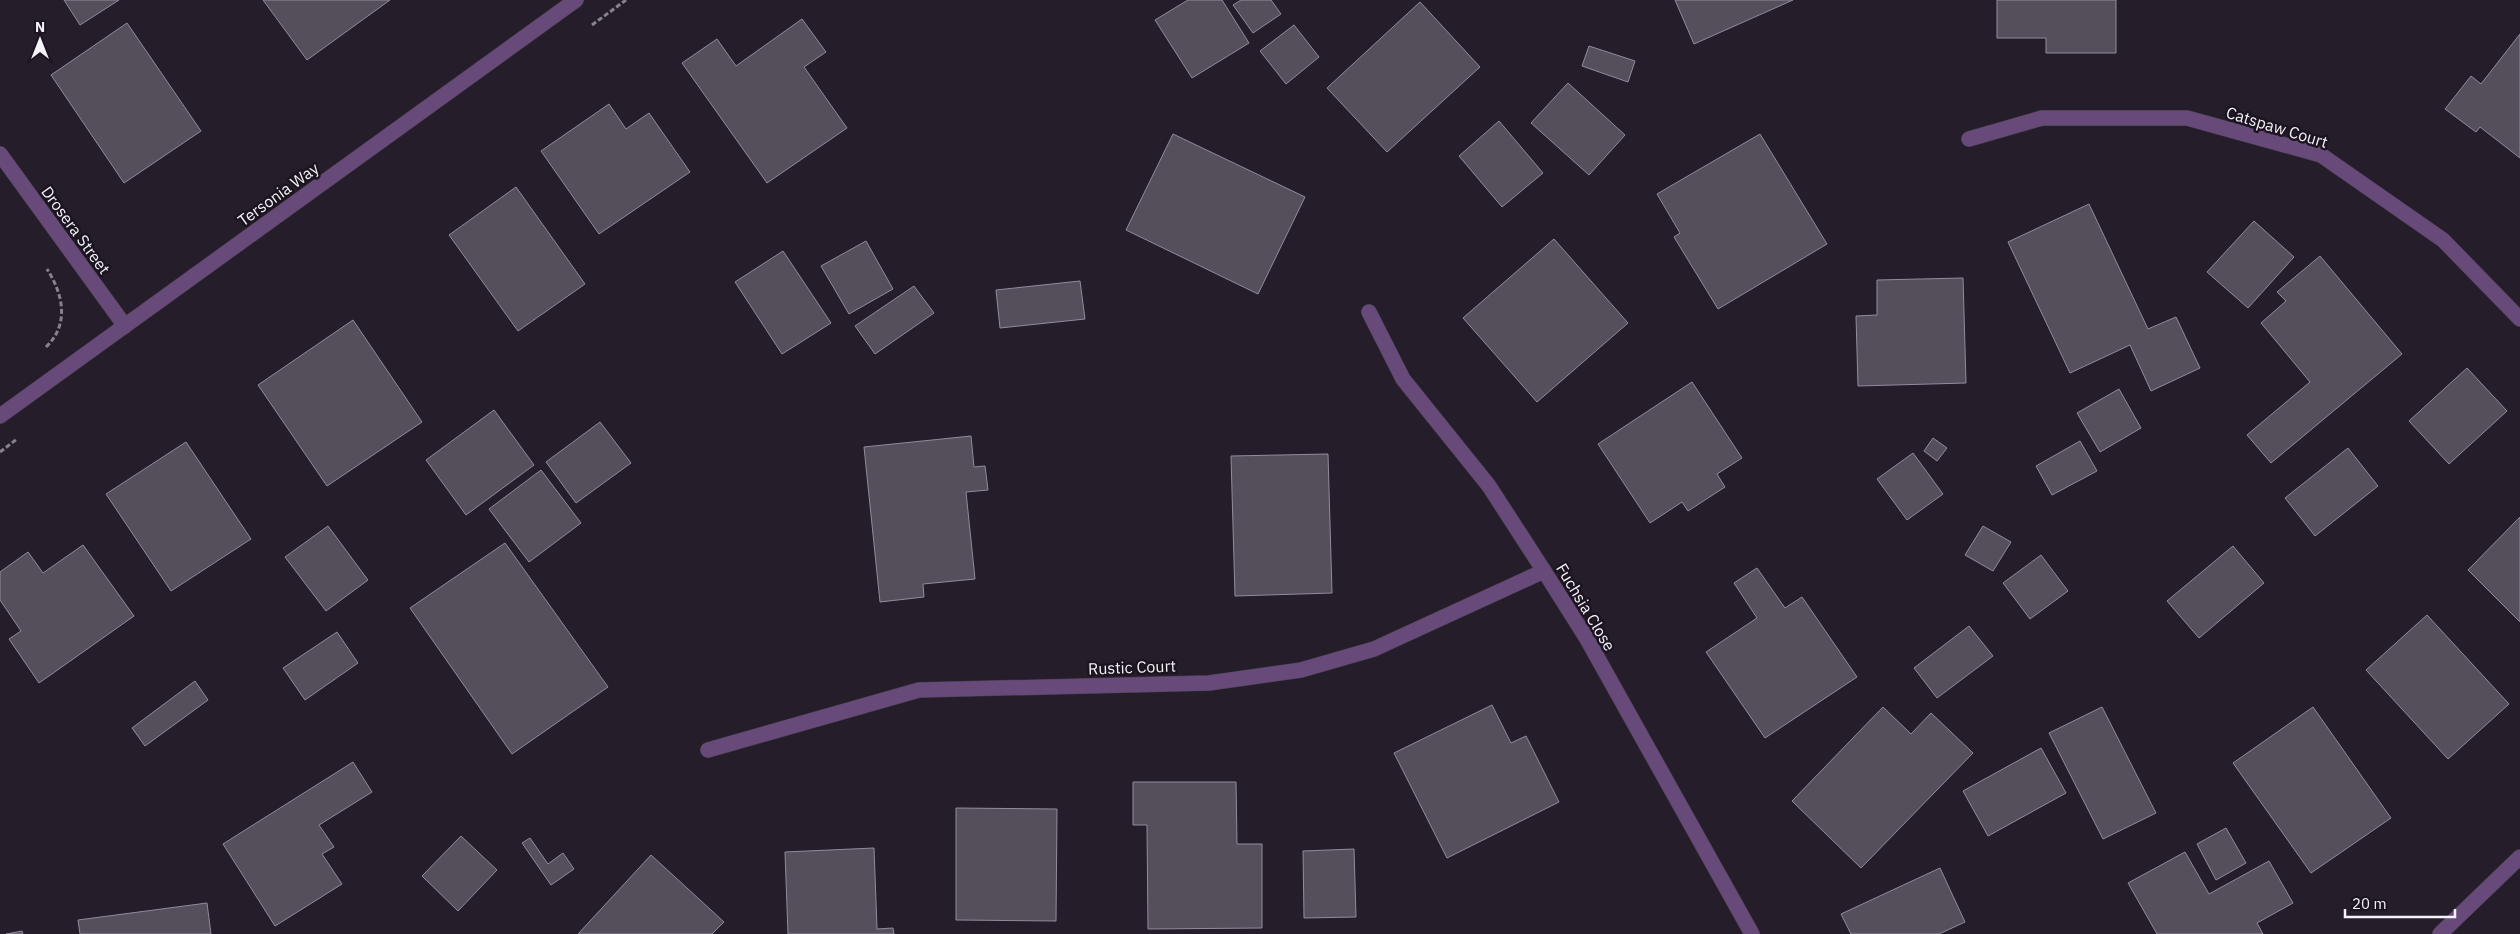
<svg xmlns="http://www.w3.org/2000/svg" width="2520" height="934" viewBox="0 0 2520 934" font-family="'IBM Plex Sans',sans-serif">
<rect width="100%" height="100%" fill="#251e2a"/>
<g fill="#554e5b" stroke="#948b9a">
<polygon points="64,0 119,0 80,25"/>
<polygon points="263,0 390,0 307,60"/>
<polygon points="1188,0 1222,0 1249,43 1192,78 1155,20"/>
<polygon points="1241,0 1271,0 1281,14 1253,33 1233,5"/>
<polygon points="1675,0 1793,0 1694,44"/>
<polygon points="1997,0 2116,0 2116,53 2046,53 2046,38 1997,38"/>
<polygon points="1420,2 1480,67 1387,152 1327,88"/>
<polygon points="802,19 826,52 804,67 847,128 767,183 682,63 717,39 736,66"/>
<polygon points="127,23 201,131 124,183 51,75"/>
<polygon points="1294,25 1319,57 1286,84 1260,51"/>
<polygon points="2520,34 2520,158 2480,127 2476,132 2445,109 2471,76 2481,84"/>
<polygon points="1589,46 1635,61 1628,82 1582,66"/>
<polygon points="1568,83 1625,135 1589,175 1531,123"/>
<polygon points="609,104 626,129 649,113 690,172 599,234 541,151"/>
<polygon points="1499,121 1543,173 1502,207 1459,156"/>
<polygon points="1173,134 1305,197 1258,294 1126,230"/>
<polygon points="1760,134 1827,244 1718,309 1674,237 1680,233 1657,194"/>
<polygon points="516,187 585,284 518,331 449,235"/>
<polygon points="2089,204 2148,329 2176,317 2200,368 2151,391 2130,345 2070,373 2008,242"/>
<polygon points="2254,221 2294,257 2248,308 2207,272"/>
<polygon points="1554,239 1628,323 1537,402 1463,318"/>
<polygon points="866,241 893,289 849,314 821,266"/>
<polygon points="783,251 831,323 782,354 735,282"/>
<polygon points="2320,256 2402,354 2271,463 2247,435 2310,382 2261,323 2286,301 2277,292"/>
<polygon points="1963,278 1966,383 1858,386 1856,316 1877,315 1877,280"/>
<polygon points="1080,281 1085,319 1000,328 996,290"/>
<polygon points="914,286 934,313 875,354 855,326"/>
<polygon points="353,320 422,422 327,486 258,385"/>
<polygon points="2467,368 2507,411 2449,464 2409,421"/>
<polygon points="1692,382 1742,458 1717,474 1725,487 1688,511 1682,502 1650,523 1598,444"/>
<polygon points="2119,389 2141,428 2100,452 2077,413"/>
<polygon points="494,410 534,465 466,515 426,460"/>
<polygon points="600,422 631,463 576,503 546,462"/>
<polygon points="971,436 974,467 985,466 988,490 966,492 975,579 923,584 924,597 880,602 864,447"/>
<polygon points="1933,438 1947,448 1937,461 1924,451"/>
<polygon points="2080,441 2097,471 2052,495 2036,466"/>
<polygon points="186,442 251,539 171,591 106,494"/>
<polygon points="2348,448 2378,486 2315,536 2285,498"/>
<polygon points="1913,453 1943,494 1907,520 1877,479"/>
<polygon points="1328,454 1332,593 1235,596 1231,456"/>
<polygon points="541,470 581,523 529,562 489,509"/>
<polygon points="2520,517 2520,622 2468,570"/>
<polygon points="328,526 368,580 326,611 285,557"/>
<polygon points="1983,526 2011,542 1993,571 1965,555"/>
<polygon points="505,543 608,687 512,754 410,608"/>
<polygon points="83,545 134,616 39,683 9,639 21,631 0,600 0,572 28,552 43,573"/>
<polygon points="2233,546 2264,583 2199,638 2167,601"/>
<polygon points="2041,555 2068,591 2030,619 2003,583"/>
<polygon points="1757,568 1785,608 1802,597 1857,677 1765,738 1706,652 1757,618 1734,583"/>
<polygon points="2427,615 2509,704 2448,759 2366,670"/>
<polygon points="1969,626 1993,656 1937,698 1914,668"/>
<polygon points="337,632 358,663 305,700 283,668"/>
<polygon points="195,681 208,700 145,746 132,728"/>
<polygon points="1492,705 1511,743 1526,736 1559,802 1447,858 1394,753"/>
<polygon points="1883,707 1911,734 1931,713 1973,753 1861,868 1792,801"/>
<polygon points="2102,707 2156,813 2103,839 2049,733"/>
<polygon points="2313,707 2391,818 2311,873 2233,763"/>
<polygon points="2041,748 2066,793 1988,836 1963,791"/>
<polygon points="353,762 372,792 319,825 334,847 322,854 342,884 275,926 223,844"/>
<polygon points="1133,782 1236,782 1237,844 1262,844 1262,928 1148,929 1147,825 1133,825"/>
<polygon points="956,808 1057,809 1056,921 956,920"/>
<polygon points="2226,828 2246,863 2216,880 2197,844"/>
<polygon points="461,836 497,870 458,911 422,876"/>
<polygon points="530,838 548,864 563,853 574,869 551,885 522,843"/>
<polygon points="874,848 877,929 893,928 894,934 788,934 785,852"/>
<polygon points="1354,849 1356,917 1304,918 1303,851"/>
<polygon points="2185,852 2209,894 2269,861 2293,903 2257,923 2263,934 2157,934 2128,883"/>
<polygon points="651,855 724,922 712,934 578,934"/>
<polygon points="1940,868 1965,922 1939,934 1851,934 1841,914"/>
<polygon points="207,903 211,934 80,934 78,920"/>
<polygon points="22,931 23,934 6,934"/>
</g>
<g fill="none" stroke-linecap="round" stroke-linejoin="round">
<g stroke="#423c47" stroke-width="16">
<g id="street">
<polyline points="1969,139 2042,118 2187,118 2321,155 2443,240 2520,319"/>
<polyline points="0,154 125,326"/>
<polyline points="1369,312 1403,379 1489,486 1544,571 1587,639 1752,934"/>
<polyline points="0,416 576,0"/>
<polyline points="708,750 919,690 1209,683 1301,670 1374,649 1544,571"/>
<polyline points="2440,934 2520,857"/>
</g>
</g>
<g stroke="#87818b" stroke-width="3" stroke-dasharray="5 2.5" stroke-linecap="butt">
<polyline points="592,25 626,0"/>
<path d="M 46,347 C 70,324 63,294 47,269"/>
<polyline points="0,452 17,439"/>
</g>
<use href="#street" stroke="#674a7a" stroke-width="15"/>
</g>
<g text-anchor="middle" stroke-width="5" stroke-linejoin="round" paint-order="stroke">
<g font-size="16" fill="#f6f2fa" stroke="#1c1520">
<text transform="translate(2277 127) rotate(17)" y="6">Catspaw Court</text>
<text transform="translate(278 194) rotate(-36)" y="6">Tersonia Way</text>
<text transform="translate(76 230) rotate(54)" y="6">Drosera Street</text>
<text transform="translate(1586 607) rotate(59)" y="6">Fuchsia Close</text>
<text transform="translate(1132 667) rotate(-2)" y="6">Rustic Court</text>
</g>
</g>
<g transform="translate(40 40)" stroke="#1c1520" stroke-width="4" paint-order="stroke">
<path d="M0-4L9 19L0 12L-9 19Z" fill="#f6f2fa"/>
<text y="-8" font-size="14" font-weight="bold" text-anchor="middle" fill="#f6f2fa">N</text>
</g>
<path d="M2345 909v8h110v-8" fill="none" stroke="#f6f2fa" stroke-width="2.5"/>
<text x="2352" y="909" font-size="15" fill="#f6f2fa" stroke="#1c1520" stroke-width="4" paint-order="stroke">20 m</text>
</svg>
